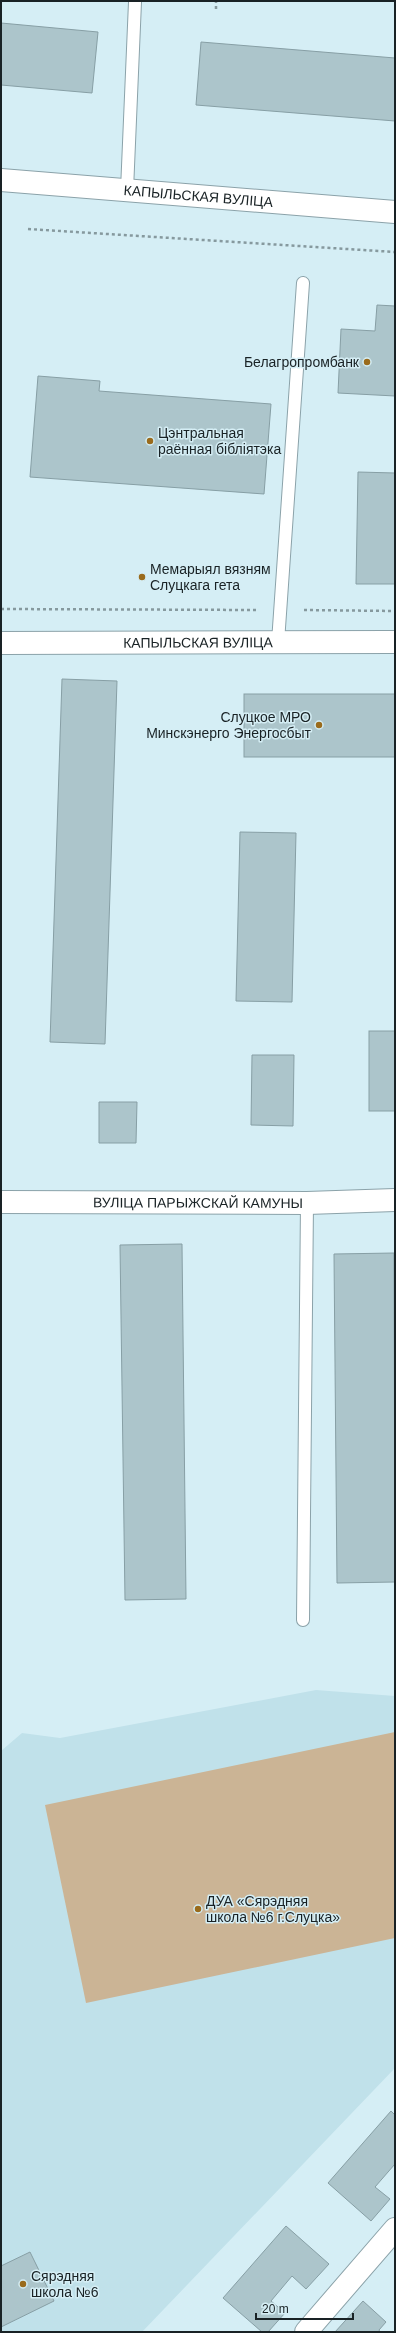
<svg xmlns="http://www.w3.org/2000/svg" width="396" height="2333" viewBox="0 0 396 2333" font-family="Arial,sans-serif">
<rect width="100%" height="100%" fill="#d5eef5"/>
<polygon fill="#c0e1ea" points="316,1690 395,1696 395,2068 142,2332 1,2332 1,1751 22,1733 60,1738"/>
<polygon fill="#cbb495" points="395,1732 395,1938 86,2003 45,1805"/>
<g fill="#acc5cb" stroke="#879fa5">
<polygon points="1,23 98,32 92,93 1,85"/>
<polygon points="201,42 395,58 395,121 196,105"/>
<polygon points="377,305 395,306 395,396 338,393 341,329 375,331"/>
<polygon points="38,376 100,381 99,391 271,404 264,494 30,477"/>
<polygon points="358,472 395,473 395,584 356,584"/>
<polygon points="62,679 117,681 105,1044 50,1042"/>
<rect x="244" y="694" width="151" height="63"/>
<polygon points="240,832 296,833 292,1002 236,1001"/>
<rect x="369" y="1031" width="26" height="80"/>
<polygon points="252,1055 294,1055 293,1126 251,1125"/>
<polygon points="99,1102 137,1102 136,1143 99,1143"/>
<polygon points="182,1244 186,1599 125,1600 120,1245"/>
<polygon points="394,1253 395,1582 337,1583 334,1254"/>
<polygon points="391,2111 395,2115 395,2164 375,2187 390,2199 371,2221 328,2183"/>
<polygon points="286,2226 329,2264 306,2289 292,2276 271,2301 285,2313 268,2332 262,2332 223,2298"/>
<polygon points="30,2252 54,2301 1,2327 1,2266"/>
<polygon points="363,2301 386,2322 379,2330 380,2332 335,2332"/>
</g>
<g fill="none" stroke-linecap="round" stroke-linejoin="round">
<g stroke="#8ba2a9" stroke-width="14">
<g id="service">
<polyline points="127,190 135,2"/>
<polyline points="278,642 303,283"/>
<polyline points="303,1620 307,1203"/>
</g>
</g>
<g stroke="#8ba2a9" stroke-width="24">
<g id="minor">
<path id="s1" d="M 1,1202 L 307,1203 L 395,1200"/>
<polyline points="306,2332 395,2229"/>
</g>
</g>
<g stroke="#8ba2a9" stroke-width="24">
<g id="secondary">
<path id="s2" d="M 1,180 L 395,212"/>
<path id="s3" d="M 1,643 L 395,642"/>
</g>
</g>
<g stroke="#86999e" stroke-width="2.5" stroke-dasharray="3 3" stroke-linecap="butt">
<polyline points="216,9 216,1"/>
<polyline points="28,229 395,252"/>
<polyline points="1,609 257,610"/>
<polyline points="304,610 395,611"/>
</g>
<use href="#service" stroke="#fff" stroke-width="12"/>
<use href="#minor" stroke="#fff" stroke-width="22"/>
<use href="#secondary" stroke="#fff" stroke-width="22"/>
</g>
<g fill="#9a6b1c" stroke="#d5eef5" stroke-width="1.5">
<circle cx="367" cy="362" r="4"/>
<circle cx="150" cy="441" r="4"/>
<circle cx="142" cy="577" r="4"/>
<circle cx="319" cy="725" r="4"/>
<circle cx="198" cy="1909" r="4"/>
<circle cx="23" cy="2284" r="4"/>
</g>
<g text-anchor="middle" stroke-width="3" stroke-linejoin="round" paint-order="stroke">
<g font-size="14" fill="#192225" stroke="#d5eef5">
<text dy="5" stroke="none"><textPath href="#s2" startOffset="198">КАПЫЛЬСКАЯ ВУЛІЦА</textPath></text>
<text dy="5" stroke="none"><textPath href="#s3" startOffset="197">КАПЫЛЬСКАЯ ВУЛІЦА</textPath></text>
<text dy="5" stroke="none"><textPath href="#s1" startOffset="197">ВУЛІЦА ПАРЫЖСКАЙ КАМУНЫ</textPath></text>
</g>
<g font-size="14" fill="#192225" stroke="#d5eef5" text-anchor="start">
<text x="359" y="367" text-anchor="end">Белагропромбанк</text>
<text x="158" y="438">Цэнтральная<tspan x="158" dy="16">раённая бібліятэка</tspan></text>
<text x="150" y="574">Мемарыял вязням<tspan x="150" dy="16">Слуцкага гета</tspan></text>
<text x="311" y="722" text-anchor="end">Слуцкое МРО<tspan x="311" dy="16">Минскэнерго Энергосбыт</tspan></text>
<text x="206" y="1906">ДУА «Сярэдняя<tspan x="206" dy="16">школа №6 г.Слуцка»</tspan></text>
<text x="31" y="2281">Сярэдняя<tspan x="31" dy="16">школа №6</tspan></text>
</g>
</g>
<rect width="396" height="2333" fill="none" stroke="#192225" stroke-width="4"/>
<path d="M256 2313v6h97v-6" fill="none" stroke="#192225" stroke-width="2"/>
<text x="262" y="2313" font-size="12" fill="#192225" stroke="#d5eef5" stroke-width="3" paint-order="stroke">20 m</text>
</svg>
